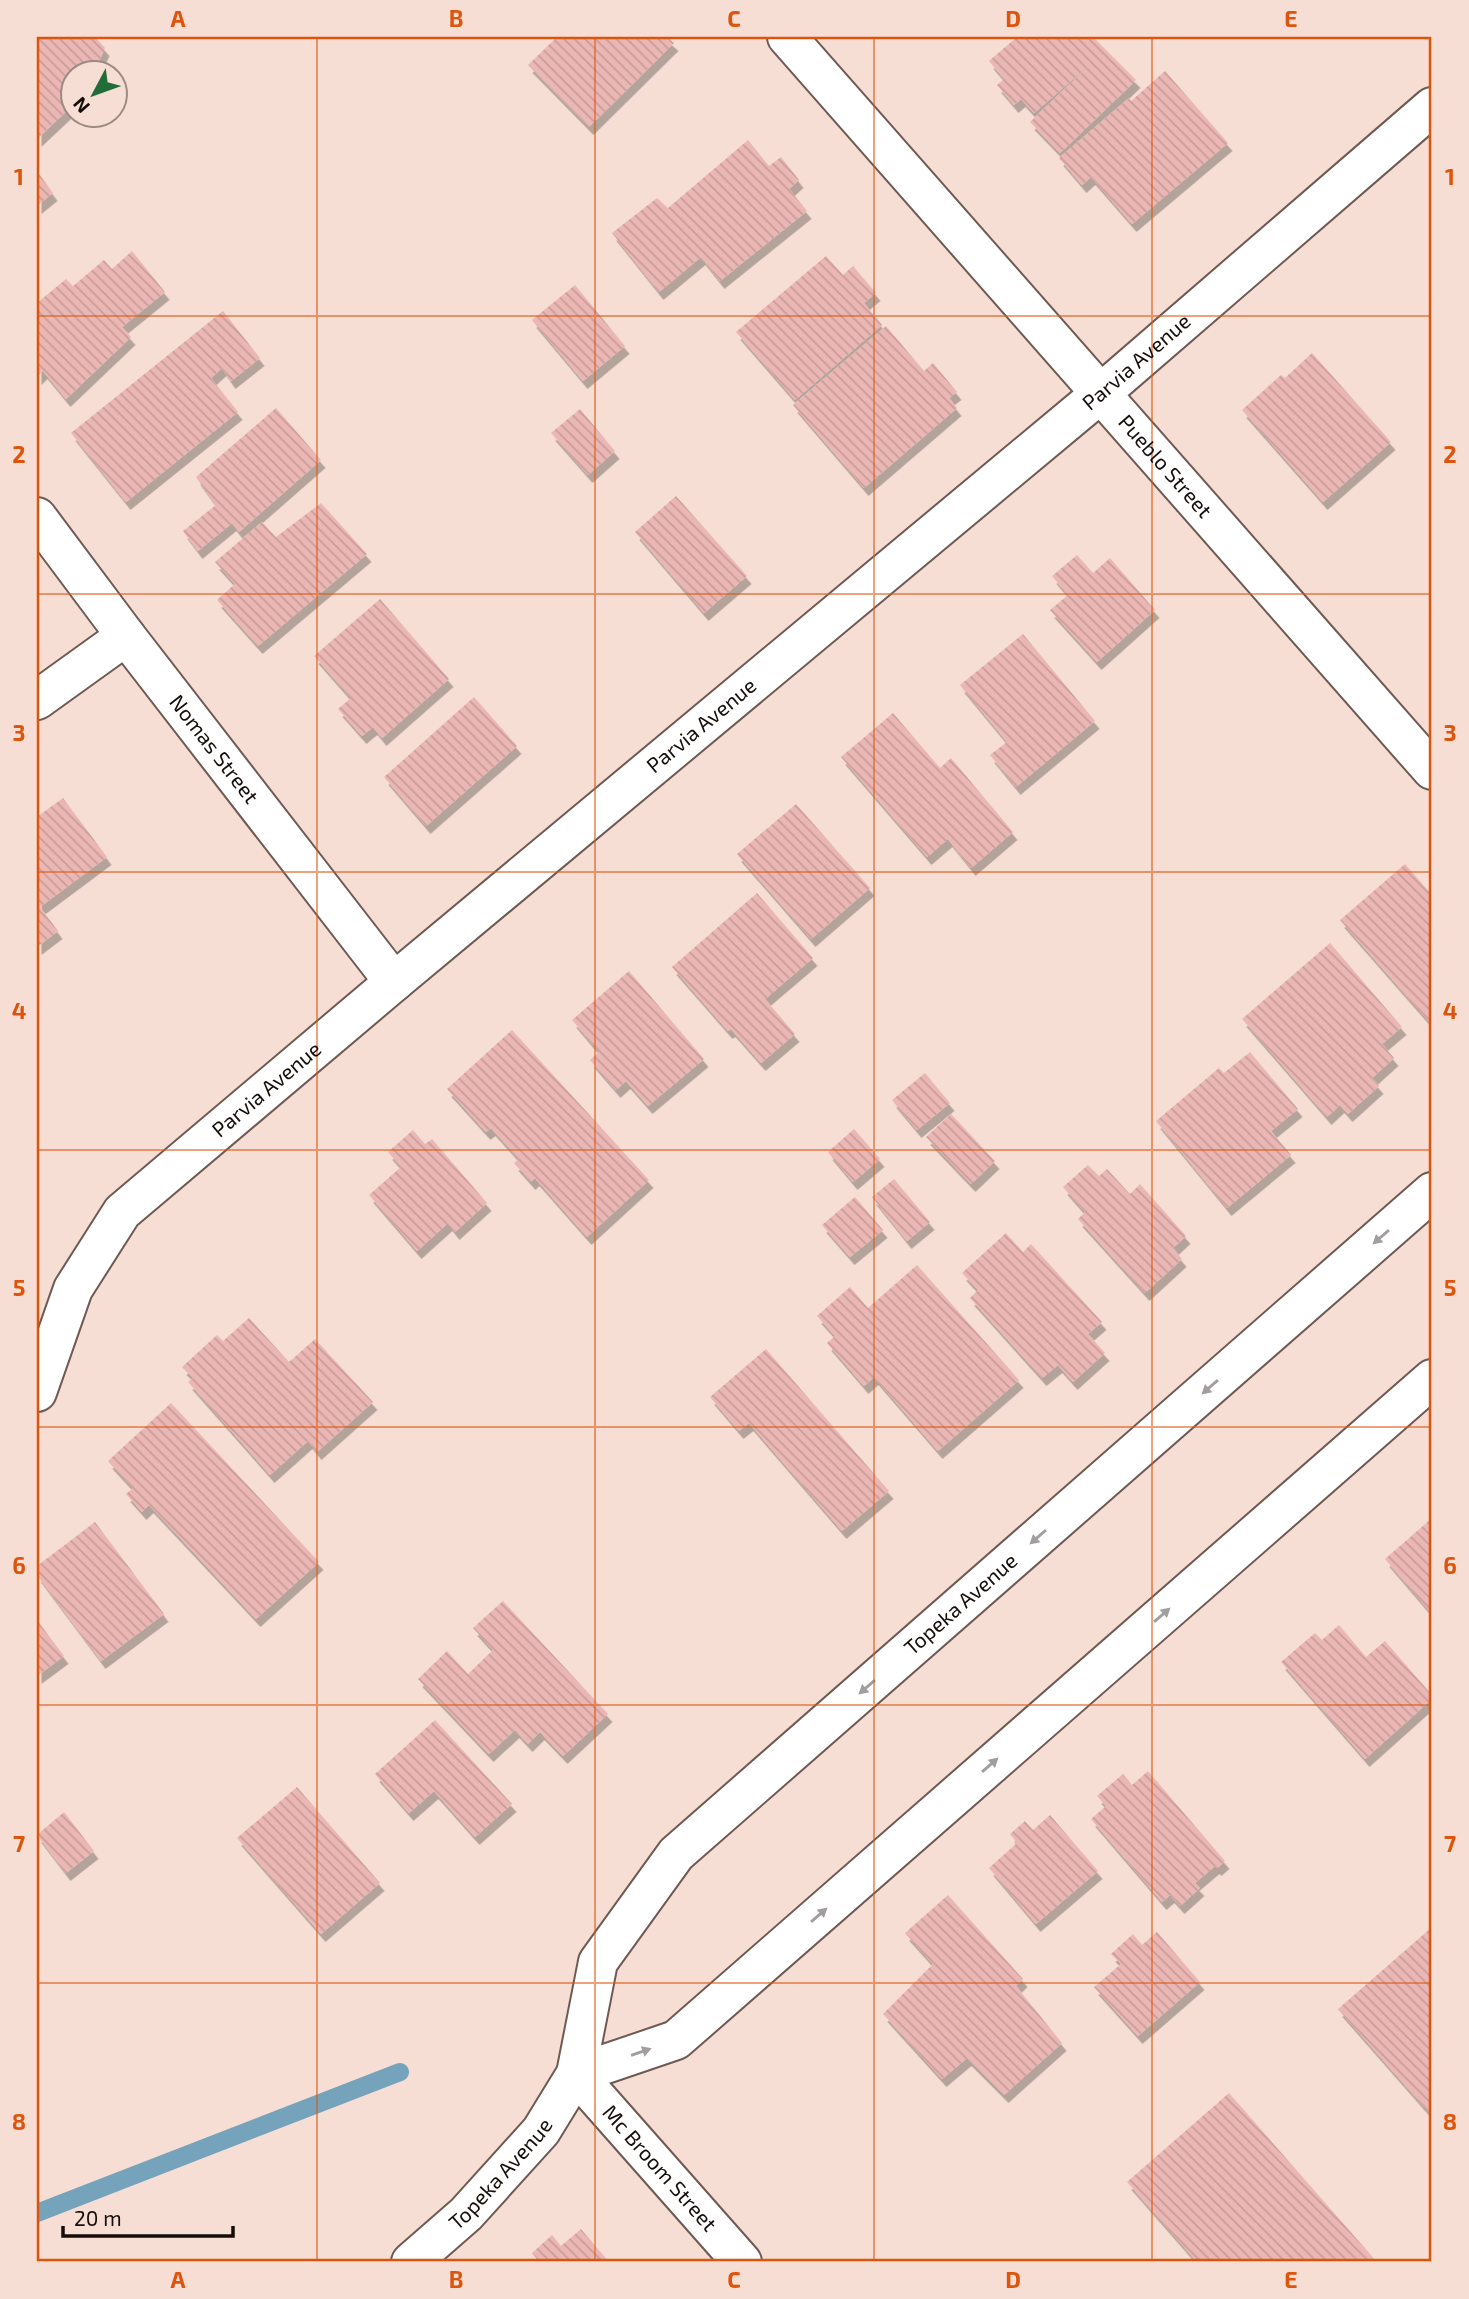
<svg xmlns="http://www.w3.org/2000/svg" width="1469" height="2299" viewBox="0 0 1469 2299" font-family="'Exo 2',sans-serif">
<defs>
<pattern id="building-back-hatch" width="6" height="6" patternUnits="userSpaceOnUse" patternTransform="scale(1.75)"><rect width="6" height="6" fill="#ebb7b5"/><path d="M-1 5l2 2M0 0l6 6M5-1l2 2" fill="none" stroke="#c99c9a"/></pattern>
<filter id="shadow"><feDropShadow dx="4.5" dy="8" stdDeviation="0" flood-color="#0004"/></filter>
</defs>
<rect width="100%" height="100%" fill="#f6ded4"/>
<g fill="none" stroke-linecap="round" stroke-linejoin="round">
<polyline stroke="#76a3bc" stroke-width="18" points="37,2213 400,2072"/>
</g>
<g fill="url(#building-back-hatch)" filter="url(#shadow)">
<polygon points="37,37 95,37 105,48 93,74 74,74 74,104 37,139"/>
<polygon points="557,37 667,37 674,43 589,127 528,65"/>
<polygon points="1017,37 1093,37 1136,80 1060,153 1030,122 1094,61 1034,113 1021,99 1014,105 997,85 1004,79 989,61"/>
<polygon points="1165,71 1228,143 1132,224 1091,177 1082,185 1059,158 1129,98 1131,101"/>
<polygon points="748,140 769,166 781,157 799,180 789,189 807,211 720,281 701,257 659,292 612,233 657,198 668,208"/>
<polygon points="37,171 53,193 37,206"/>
<polygon points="132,251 165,292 122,327 131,337 66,399 43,371 37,377 37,303 66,279 73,286 104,260 112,269"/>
<polygon points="826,256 843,275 853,266 876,293 864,303 882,325 795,400 736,332"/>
<polygon points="575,285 625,346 583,381 532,320"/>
<polygon points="223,311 260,358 231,381 222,368 211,378 238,412 126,502 71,433"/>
<polygon points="886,326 924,371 933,363 957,392 949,398 957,408 864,488 793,405"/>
<polygon points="1312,353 1391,442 1323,502 1242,410 1281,375 1285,378"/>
<polygon points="276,408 321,460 239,532 232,523 198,551 183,531 216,505 196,477"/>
<polygon points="580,409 615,451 588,475 551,433"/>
<polygon points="676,496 747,576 704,613 635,532"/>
<polygon points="321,503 367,554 258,646 217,600 235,584 215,562 262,522 276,537"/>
<polygon points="1077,555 1093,573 1110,558 1155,610 1097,662 1050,610 1068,595 1052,576"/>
<polygon points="380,599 449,679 382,738 373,727 362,736 338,709 351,698 314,656"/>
<polygon points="1023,634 1095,721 1016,787 990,755 1007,742 960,685"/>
<polygon points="474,697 517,746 426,826 384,777"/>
<polygon points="893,713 940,768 951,758 1013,832 971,868 948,839 927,857 841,757"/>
<polygon points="63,798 107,857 40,907 58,931 37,947 37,817"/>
<polygon points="796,804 870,888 811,939 737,854"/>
<polygon points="1405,864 1432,895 1432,1025 1340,920"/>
<polygon points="757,893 813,958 765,999 795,1034 761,1063 731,1029 728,1031 672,967"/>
<polygon points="1330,943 1402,1027 1382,1044 1394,1058 1372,1078 1379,1086 1348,1114 1340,1105 1327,1117 1242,1019"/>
<polygon points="629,971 704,1059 648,1106 626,1081 616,1090 590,1060 599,1052 572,1020"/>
<polygon points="512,1030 649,1180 587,1237 535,1178 531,1182 514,1163 519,1159 491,1128 486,1132 447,1089"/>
<polygon points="1250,1052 1298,1109 1271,1131 1291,1155 1227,1208 1156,1121 1219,1068 1224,1073"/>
<polygon points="925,1073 950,1103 917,1130 892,1100"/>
<polygon points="951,1114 995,1161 971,1184 926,1137"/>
<polygon points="854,1129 880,1159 853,1182 828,1152"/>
<polygon points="413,1130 425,1144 432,1139 487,1203 455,1232 448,1223 417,1251 369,1195 401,1167 388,1152"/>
<polygon points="1088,1165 1099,1176 1107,1169 1130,1194 1140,1184 1186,1236 1173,1248 1182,1259 1145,1293 1078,1219 1085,1212 1063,1187"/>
<polygon points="894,1179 930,1222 907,1241 872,1197"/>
<polygon points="855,1197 883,1230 850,1257 822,1225"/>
<polygon points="1006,1233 1023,1252 1031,1244 1102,1322 1088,1334 1105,1353 1073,1382 1058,1365 1042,1378 970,1298 978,1290 962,1273"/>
<polygon points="917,1265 1019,1380 938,1451 874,1377 864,1386 827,1343 835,1336 817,1316 850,1287 868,1308"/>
<polygon points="249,1318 289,1362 315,1339 373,1402 317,1452 308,1441 270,1475 188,1382 193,1378 182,1367 217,1335 223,1341"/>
<polygon points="766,1349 889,1491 842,1531 749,1423 739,1431 710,1397"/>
<polygon points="171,1403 319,1562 256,1619 149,1505 142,1512 126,1494 133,1488 108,1461"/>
<polygon points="1432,1518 1432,1614 1385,1559"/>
<polygon points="95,1522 164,1614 101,1661 37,1575 37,1566"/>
<polygon points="503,1601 608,1714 563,1756 540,1732 528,1744 515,1730 489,1754 418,1679 447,1651 468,1674 493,1650 473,1628"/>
<polygon points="37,1620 64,1656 37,1676"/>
<polygon points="1339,1625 1366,1657 1385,1641 1432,1695 1432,1699 1365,1759 1281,1662 1315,1633 1322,1640"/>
<polygon points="435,1720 512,1804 475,1837 434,1791 409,1813 375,1774"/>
<polygon points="1148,1771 1225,1861 1217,1868 1215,1866 1195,1883 1200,1888 1180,1906 1170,1895 1162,1902 1091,1819 1106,1806 1097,1796 1123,1774 1132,1785"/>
<polygon points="297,1787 380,1883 321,1934 237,1838"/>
<polygon points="64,1812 94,1851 66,1873 37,1835"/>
<polygon points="1050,1815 1098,1871 1036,1924 989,1868 1017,1843 1010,1834 1025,1821 1033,1830"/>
<polygon points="948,1895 1023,1979 1016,1986 1062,2043 1004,2095 967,2058 942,2079 883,2014 933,1964 905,1933"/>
<polygon points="1432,1927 1432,2116 1338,2009"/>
<polygon points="1157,1932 1200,1982 1138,2036 1094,1987 1121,1964 1111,1954 1133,1934 1142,1945"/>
<polygon points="1229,2093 1377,2262 1197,2262 1127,2182"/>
<polygon points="581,2229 609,2262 539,2262 532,2253 552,2235 561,2246"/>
</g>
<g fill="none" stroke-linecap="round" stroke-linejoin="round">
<g stroke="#6e5a52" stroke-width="42">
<g id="minor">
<path id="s1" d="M 787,37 L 1432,770"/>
<path id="s2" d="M 37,517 L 126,636 L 394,982"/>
<polyline points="37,700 126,636"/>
<path id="s3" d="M 37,1392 L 73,1289 L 122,1212 L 394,982 L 1100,394 L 1432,107"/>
<polyline points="576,2074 676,2040 1432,1379"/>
<path id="s4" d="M 576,2074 L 742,2262"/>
<path id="s5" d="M 411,2262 L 466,2214 L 541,2131 L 576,2074 L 598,1962 L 676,1854 L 1432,1192"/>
</g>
</g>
<use href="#minor" stroke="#fff" stroke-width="38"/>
</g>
<defs><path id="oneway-solid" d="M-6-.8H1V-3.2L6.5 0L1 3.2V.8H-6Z" transform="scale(1.75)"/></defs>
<g fill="#a19e9d">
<use href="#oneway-solid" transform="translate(1381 1237) rotate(139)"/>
<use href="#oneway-solid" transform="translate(1210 1387) rotate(139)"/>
<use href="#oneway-solid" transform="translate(1038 1537) rotate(139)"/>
<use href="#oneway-solid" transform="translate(1162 1615) rotate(-41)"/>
<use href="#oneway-solid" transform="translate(867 1687) rotate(139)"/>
<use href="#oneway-solid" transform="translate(990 1765) rotate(-41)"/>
<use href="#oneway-solid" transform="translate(819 1915) rotate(-41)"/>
<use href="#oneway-solid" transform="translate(641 2052) rotate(-19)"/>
</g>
<path fill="none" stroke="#dd550c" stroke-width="2" stroke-opacity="0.55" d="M 317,37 L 317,2262M 595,37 L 595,2262M 874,37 L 874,2262M 1152,37 L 1152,2262M 37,316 L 1432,316M 37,594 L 1432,594M 37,872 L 1432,872M 37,1150 L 1432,1150M 37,1427 L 1432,1427M 37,1705 L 1432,1705M 37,1983 L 1432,1983"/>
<g text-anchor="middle" stroke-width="7" stroke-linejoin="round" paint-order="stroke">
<g font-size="21" fill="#150d0a" stroke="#f6ded4">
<text dy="7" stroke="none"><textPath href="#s3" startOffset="1524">Parvia Avenue</textPath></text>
<text dy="7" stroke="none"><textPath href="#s1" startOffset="572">Pueblo Street</textPath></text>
<text dy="7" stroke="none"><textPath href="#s3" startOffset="957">Parvia Avenue</textPath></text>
<text dy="7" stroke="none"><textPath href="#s2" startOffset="292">Nomas Street</textPath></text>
<text dy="7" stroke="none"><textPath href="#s3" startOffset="390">Parvia Avenue</textPath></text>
<text dy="7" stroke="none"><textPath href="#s5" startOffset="878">Topeka Avenue</textPath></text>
<text dy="7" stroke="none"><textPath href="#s4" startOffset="126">Mc Broom Street</textPath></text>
<text dy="7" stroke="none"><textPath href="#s5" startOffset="126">Topeka Avenue</textPath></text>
</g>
</g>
<rect width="1469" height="2299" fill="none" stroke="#f6ded4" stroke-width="77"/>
<g transform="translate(94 94) rotate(229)"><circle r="33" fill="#f6ded4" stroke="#9c8a83" stroke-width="2"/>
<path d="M0-5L12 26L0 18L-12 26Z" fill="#226c3a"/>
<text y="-10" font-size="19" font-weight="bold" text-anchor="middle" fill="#150d0a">N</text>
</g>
<path d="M63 2226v10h170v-10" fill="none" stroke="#150d0a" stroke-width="3.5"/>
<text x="74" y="2226" font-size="21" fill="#150d0a" stroke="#f6ded4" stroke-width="5" paint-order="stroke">20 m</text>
<rect x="38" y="38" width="1392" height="2222" fill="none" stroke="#dd550c" stroke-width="2.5"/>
<g font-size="23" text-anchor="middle" font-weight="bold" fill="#dd550c">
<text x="178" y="27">A</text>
<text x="456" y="27">B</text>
<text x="734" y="27">C</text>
<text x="1013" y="27">D</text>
<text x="1291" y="27">E</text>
<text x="19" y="185">1</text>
<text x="1450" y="185">1</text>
<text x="19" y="463">2</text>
<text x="1450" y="463">2</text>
<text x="19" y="741">3</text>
<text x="1450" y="741">3</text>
<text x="19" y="1019">4</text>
<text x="1450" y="1019">4</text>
<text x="19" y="1296">5</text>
<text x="1450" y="1296">5</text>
<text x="19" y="1574">6</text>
<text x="1450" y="1574">6</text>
<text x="19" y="1852">7</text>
<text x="1450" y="1852">7</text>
<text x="19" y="2130">8</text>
<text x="1450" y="2130">8</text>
<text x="178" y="2288">A</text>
<text x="456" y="2288">B</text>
<text x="734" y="2288">C</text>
<text x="1013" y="2288">D</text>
<text x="1291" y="2288">E</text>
</g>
</svg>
